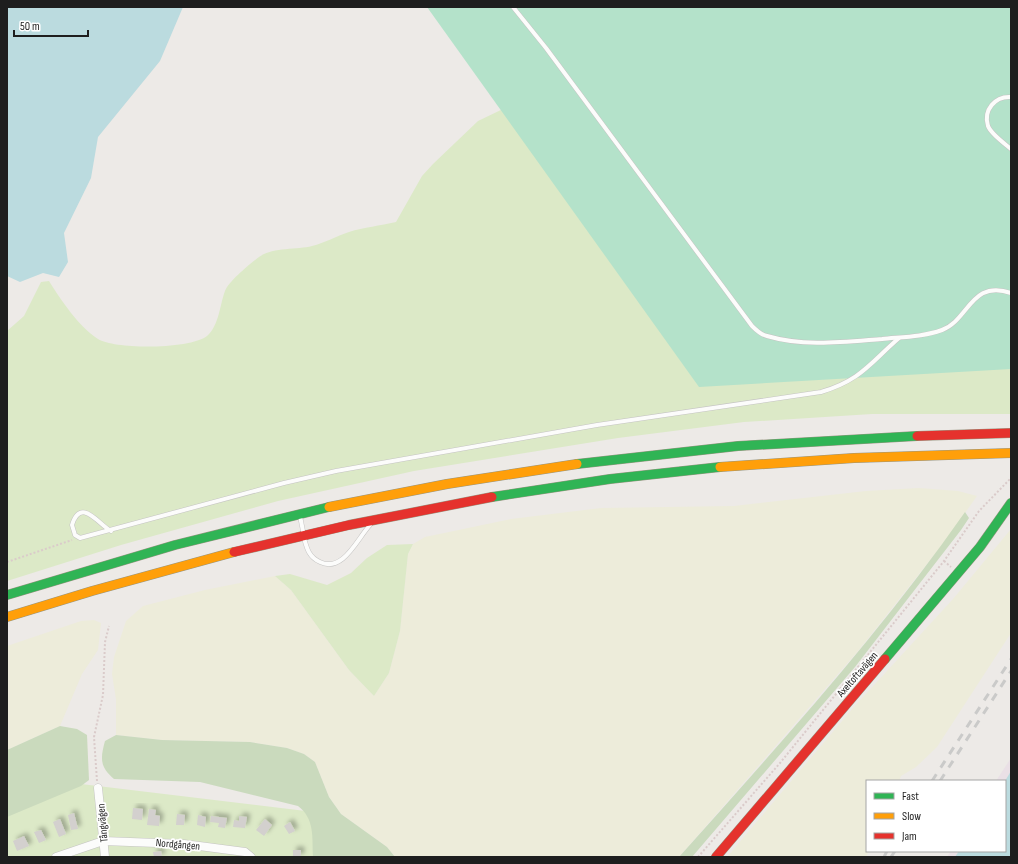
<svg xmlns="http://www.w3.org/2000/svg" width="1018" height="864" viewBox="0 0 1018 864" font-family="'Sofia Sans Condensed',sans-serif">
<defs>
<filter id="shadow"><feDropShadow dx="3.5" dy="-3.5" stdDeviation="2" flood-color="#0004"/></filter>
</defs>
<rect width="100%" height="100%" fill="#edeae7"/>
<polygon fill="#eae0e6" points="1011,758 1011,857 947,857 951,851 1005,851 1005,781 996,781"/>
<g fill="#edecda">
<polygon points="919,488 958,491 977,496 946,540 858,651 679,857 395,857 387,847 341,814 329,797 315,762 304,754 287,748 250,742 162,740 116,735 116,699 112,674 114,657 126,621 143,606 205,590 275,576 291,590 349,670 374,696 389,673 400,631 408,554 413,544 425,537 511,519 601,508 734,506 866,491"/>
<polygon points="1011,529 1011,633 937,747 916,767 901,776 899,781 867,781 867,851 869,851 866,857 727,857 853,708 953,599"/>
<polygon points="94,620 101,623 98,650 82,674 60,726 7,750 7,646 81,621"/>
</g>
<g fill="#dce9c7">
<path d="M 505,108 L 1011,339 L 1011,414 L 872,414 L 744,422 L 618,438 L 414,471 L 278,501 L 121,545 L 7,581 L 7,331 L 24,316 L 41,282 L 49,281 C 61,300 79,327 98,339 C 116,350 191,349 207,336 C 219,326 220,304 225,291 C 229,281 250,264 259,257 C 272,247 297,250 312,246 C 325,243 336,236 349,232 C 364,227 380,226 396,222 L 422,176 L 433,164 L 478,121 Z"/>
<polygon points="413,544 408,554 400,631 389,673 374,696 349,670 291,590 275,576 290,574 327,585 351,573 367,558 387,545"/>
<polygon points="81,784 314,812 316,857 7,857 7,815"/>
</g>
<g fill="#cadabd">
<path d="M 965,512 L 969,518 L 961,530 L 855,667 L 692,857 L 679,857 C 778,746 880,634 965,512 Z"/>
<polygon points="60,726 77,729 87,735 89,780 81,786 7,817 7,750"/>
<path d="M 116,735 L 162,740 L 250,742 L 287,748 L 304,754 L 315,762 L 329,797 L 341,814 L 387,847 L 395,857 L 313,857 C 312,837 315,819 298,806 L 200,782 L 114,779 C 100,767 100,759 105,741 Z"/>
</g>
<polygon fill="#b4e2ca" points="427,7 1011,7 1011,369 699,387"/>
<g fill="#bbdbdf">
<polygon points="7,7 183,7 160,61 98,137 91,178 64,233 68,262 59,277 43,273 20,282 7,276"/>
<polygon points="1011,771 1011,857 955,857 959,851 1005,851 1005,781"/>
</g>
<g fill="#d3d0ce" filter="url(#shadow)">
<polygon points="133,808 143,809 142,820 132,819"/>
<polygon points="149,809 156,810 155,815 160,816 159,826 147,825"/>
<polygon points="74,813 78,829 71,830 68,815"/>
<polygon points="177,814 185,815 184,825 176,825"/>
<polygon points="198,815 206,817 205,827 197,825"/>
<polygon points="211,816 227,818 225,828 218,827 219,823 210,822"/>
<polygon points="239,816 247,817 245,828 233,827 234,820 239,821"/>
<polygon points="60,819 66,834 59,837 53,822"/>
<polygon points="265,819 272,825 264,836 256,830"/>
<polygon points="290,822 295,831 289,834 284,826"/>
<polygon points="41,830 46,840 39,843 34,832"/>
<polygon points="24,836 29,846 17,851 13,841"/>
<rect x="293" y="850" width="8" height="7"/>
<polygon points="161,851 162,857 154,857 153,852"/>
</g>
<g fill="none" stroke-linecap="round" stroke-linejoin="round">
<g stroke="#c5c4c3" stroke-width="5">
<g id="lane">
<path d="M 513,7 L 546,48 L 752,326 C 756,330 761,335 767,336 C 804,347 843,342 882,339 C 902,337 923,337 942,330 C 969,320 971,279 1011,293"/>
<path d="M 1011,97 C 995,96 983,110 988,126 C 991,134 1004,143 1011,149"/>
<polyline points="300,516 303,531"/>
<path d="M 111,531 C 99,525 81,496 72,525 L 75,535 L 80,538 L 284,483 L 336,471 L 597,425 L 821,392 C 861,380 869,364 899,338"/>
<path d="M 304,538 C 307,549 309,557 320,562 C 343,573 357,539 370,525"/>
</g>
</g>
<g stroke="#c5c4c3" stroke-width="9">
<g id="street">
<polyline points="98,788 105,857"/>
<polyline points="56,857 103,841 184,844 245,852 251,857"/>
</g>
</g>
<g stroke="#979580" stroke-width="10">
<g id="fast">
<polyline points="577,464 738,446 917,436"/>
<polyline points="492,497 610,479 720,467"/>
<polyline points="7,595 175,545 329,507"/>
<polyline points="885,659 980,547 1011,503"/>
</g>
</g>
<g stroke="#979580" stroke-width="10">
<g id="slow">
<polyline points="720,467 854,458 1011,453"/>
<polyline points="329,507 447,484 577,464"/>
<polyline points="7,617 92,591 234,552"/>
</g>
</g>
<g stroke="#979580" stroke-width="10">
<g id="jam">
<polyline points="917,436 1011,433"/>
<polyline points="234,552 349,525 492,497"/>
<polyline points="716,857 885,659"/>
</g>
</g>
<g stroke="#dacbca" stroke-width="2" stroke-dasharray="2 2" stroke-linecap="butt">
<polyline points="944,561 951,567"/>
<polyline points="7,562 72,540"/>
<polyline points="97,781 94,737 103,695 105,642 109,626"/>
<polyline points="698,857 780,763 944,561 979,511 1011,478"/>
</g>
<use href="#lane" stroke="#fcfcfb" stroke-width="4"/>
<use href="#street" stroke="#fcfcfb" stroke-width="8"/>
<use href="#fast" stroke="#30b455" stroke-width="9"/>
<use href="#slow" stroke="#ff9f0a" stroke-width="9"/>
<use href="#jam" stroke="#e5322d" stroke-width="9"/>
<g stroke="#cacac9" stroke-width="3" stroke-dasharray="8 8" stroke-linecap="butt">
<polyline points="932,781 1011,659"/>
<polyline points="940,781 1011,671"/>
<polyline points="884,857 887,851"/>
<polyline points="891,857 895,851"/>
</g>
</g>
<g text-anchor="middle" stroke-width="3.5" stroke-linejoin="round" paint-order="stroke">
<g font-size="11" fill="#1e1e1e" stroke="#fff">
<text transform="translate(857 674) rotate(-49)" y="4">Axeltoftavägen</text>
<text transform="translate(102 823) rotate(-95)" y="4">Tångvägen</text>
<text transform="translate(178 844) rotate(5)" y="4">Nordgången</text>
</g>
</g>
<rect width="1018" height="864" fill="none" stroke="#1e1e1e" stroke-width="16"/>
<rect x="866" y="780" width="140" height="72" fill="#ffffff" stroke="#a5a5a5"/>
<rect x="874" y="793" width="20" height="6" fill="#30b455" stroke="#a5a5a5"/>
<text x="902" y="800" font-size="12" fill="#1e1e1e">Fast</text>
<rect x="874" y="813" width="20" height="6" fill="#ff9f0a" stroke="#a5a5a5"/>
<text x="902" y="820" font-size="12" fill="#1e1e1e">Slow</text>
<rect x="874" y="833" width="20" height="6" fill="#e5322d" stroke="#a5a5a5"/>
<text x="902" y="840" font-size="12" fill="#1e1e1e">Jam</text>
<path d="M14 30v6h74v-6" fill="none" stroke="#1e1e1e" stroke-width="2"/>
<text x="20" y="30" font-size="12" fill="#1e1e1e" stroke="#ffffff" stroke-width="3" paint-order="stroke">50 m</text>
</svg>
